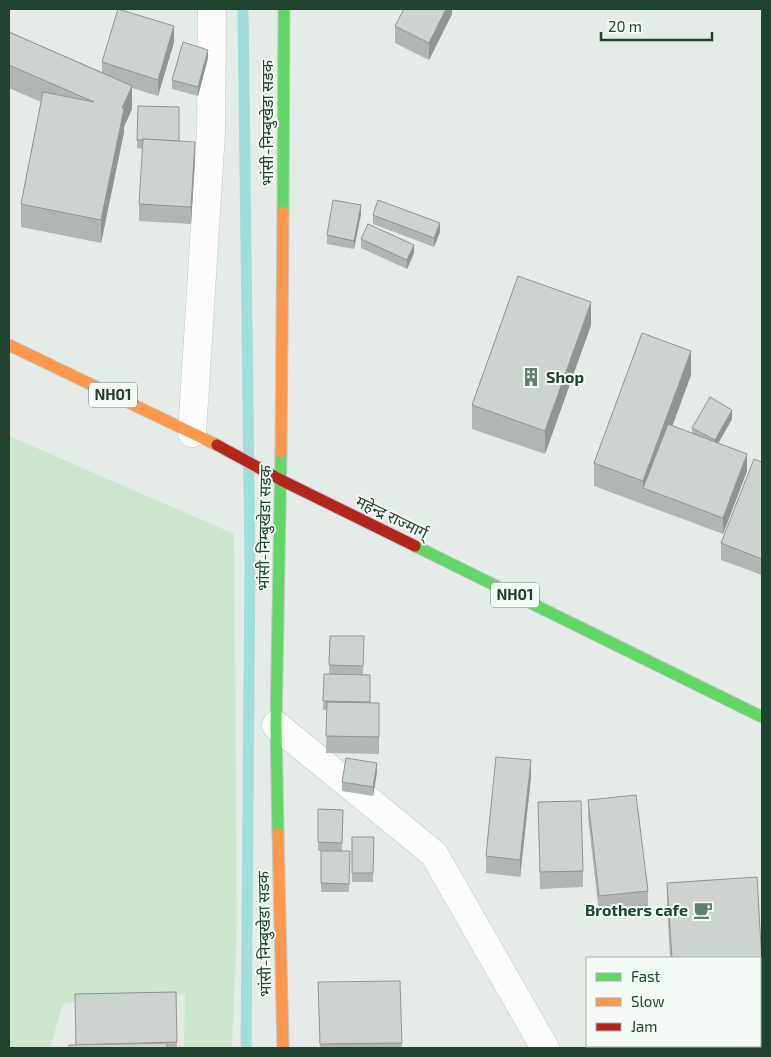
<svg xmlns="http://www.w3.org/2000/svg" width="771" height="1057" viewBox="0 0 771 1057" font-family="'Exo 2','Noto Sans Devanagari',sans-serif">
<rect width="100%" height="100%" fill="#e5ebe7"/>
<polygon fill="#cde6cf" points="9,436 234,534 237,923 232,1048 184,1048 185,994 63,1003 50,1048 9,1048"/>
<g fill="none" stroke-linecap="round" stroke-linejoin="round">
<polyline stroke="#a1deda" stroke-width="11" points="243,9 250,565 246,1048"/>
<g stroke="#c2c8c4" stroke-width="29">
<g id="street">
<polyline points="192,433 211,132 212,9"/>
<polyline points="276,725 434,854 545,1048"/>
</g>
</g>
<g stroke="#bec7c2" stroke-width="13">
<g id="fast">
<polyline points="283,212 284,9"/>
<polyline points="415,546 762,717"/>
<polyline points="278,834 276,725 281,452"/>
</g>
</g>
<g stroke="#bec7c2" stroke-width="13">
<g id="slow">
<polyline points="9,345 217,445"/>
<polyline points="281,452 283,212"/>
<polyline points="278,834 283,1048"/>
</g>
</g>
<g stroke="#bec7c2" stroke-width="13">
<polyline id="jam" points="217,445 281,480 415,546"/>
</g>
<use href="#street" stroke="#fbfcfb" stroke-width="28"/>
<use href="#fast" stroke="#63d668" stroke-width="11"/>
<use href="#slow" stroke="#ff974d" stroke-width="11"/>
<use href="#jam" stroke="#b3261e" stroke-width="11"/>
</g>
<g fill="#b0b6b3">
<polygon points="452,9 452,14 429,60 395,43 395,26"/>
<polygon points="9,32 102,72 102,62 174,42 158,96 132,88 132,109 124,127 124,132 101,243 21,227 21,204 41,102 9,88"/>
<polygon points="208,58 198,96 172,89 172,80"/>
<polygon points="137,140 179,141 195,158 191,224 139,221 139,204 143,149 137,148"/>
<polygon points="361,214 354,249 327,244 327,235"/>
<polygon points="373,215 440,232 434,247 373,224"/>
<polygon points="361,239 414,253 407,269 361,248"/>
<polygon points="591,325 545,454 472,429 472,405"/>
<polygon points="691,375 672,426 692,433 692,428 732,419 718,443 747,471 723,534 594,486 594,463"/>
<polygon points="762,462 762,575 721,560 721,543"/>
<polygon points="330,636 364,636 363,674 329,674"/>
<polygon points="324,674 370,675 370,703 379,720 379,754 326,753 327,710 323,710"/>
<polygon points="377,772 373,796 342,791 342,782"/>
<polygon points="531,777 520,877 486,873 486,856"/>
<polygon points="588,800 648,891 648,907 599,913 588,817"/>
<polygon points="538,802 583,871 583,887 540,889"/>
<polygon points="318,809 343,810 342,851 350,851 349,892 321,892 321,851 335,851 318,851"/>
<polygon points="352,837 374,837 373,882 352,882"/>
<polygon points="757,877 762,963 762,986 760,986 760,958 670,958 667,906 667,883"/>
<polygon points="318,982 402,1043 402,1048 320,1048"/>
<polygon points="176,992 177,1048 69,1048"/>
</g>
<g fill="#909492">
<polygon points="446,9 452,9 452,14 429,60 429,43"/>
<polygon points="174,26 174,42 158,96 158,80"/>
<polygon points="208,50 208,58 198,96 198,87"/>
<polygon points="132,86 132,109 124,127 124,132 101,243 101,220 122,108"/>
<polygon points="195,142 195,158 191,224 191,207"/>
<polygon points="361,205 361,214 354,249 354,241"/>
<polygon points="440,223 440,232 434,247 434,238"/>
<polygon points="414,245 414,253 407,269 407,260"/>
<polygon points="591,302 591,325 545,454 545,431"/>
<polygon points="691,351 691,375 649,490 643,488 643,481"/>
<polygon points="732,410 732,419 715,449 715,440"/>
<polygon points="747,454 747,471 723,534 723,518"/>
<polygon points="531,760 531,777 520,877 520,860"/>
<polygon points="377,763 377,772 373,796 373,787"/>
</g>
<g fill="#cdd4d0" stroke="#909492">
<polygon points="118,9 174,26 158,80 102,62"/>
<polygon points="404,9 446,9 429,43 395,26"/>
<polygon points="9,32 132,86 122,108 124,109 101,220 21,204 43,92 94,102 9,65"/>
<polygon points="183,42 208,50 198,87 172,80"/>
<polygon points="138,106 179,107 179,141 143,139 143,140 137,140"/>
<polygon points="143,139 195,142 191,207 139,204"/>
<polygon points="333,200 361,205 354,241 327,235"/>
<polygon points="378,200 440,223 434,238 373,215"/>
<polygon points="368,224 414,245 407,260 361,239"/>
<polygon points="518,276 591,302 545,431 472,405"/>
<polygon points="642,333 691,351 643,481 594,463"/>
<polygon points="710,397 732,410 715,440 692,428"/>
<polygon points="668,424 747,454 723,518 643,488"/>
<polygon points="754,459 762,462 762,559 721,543"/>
<polygon points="330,636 364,636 363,666 329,665"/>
<polygon points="324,674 370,675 370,702 323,701"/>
<polygon points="327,702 379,703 379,737 326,736"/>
<polygon points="496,757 531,760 520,860 486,856"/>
<polygon points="346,758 377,763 373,787 342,782"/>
<polygon points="636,795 648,891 599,896 588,800"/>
<polygon points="581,801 583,871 540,872 538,802"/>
<polygon points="318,809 343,810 342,843 318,842"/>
<polygon points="352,837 374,837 373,873 352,873"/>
<polygon points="321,851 350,851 349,884 321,883"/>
<polygon points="757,877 762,963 760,963 760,958 672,958 667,883"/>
<polygon points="400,981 402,1043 320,1044 318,982"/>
<polygon points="176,992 177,1042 76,1045 75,994"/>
<polygon points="167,1043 167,1048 69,1048 69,1045"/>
</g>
<defs>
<g id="building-bare" transform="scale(1.5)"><path d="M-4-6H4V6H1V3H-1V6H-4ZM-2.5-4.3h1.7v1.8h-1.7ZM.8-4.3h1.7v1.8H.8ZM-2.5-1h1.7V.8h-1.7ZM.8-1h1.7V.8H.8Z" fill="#657d71" stroke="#f4faf5" stroke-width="2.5" paint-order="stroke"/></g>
<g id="cafe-bare" transform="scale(1.5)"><path d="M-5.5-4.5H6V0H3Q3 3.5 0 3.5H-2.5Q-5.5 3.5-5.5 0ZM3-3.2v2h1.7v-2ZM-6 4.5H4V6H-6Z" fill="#657d71" stroke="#f4faf5" stroke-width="2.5" paint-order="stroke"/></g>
</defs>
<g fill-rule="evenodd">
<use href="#building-bare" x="531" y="377"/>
<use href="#cafe-bare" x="703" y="910"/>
</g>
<g text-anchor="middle" stroke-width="4" stroke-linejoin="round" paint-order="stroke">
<g fill="#f4faf5" stroke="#60796c" stroke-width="1">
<rect x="89" y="382.5" width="48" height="25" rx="4"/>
<rect x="491" y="582.5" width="48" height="25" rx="4"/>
</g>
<g font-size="15" font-weight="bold" fill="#204231">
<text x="113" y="400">NH01</text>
<text x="515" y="600">NH01</text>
</g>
<g font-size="16" fill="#204231" stroke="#f4faf5">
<text transform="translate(267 123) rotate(-90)" y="6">भांसी-निम्बुखेडा सडक</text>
<text transform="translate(392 517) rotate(26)" y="6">महेन्द्र राज्मार्ग्</text>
<text transform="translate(264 528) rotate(-89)" y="6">भांसी-निम्बुखेडा सडक</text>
<text transform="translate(264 934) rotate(-91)" y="6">भांसी-निम्बुखेडा सडक</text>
</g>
<g font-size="16" font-weight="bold" fill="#204231" stroke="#f4faf5" text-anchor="start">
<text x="546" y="383">Shop</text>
<text x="688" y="916" text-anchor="end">Brothers cafe</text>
</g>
</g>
<rect width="771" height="1057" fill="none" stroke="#204231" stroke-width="20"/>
<rect x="586" y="957" width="175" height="90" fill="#f4faf5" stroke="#9fb0a7"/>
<rect x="596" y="973" width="25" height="8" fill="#63d668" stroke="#9fb0a7"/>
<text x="631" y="982" font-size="15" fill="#204231">Fast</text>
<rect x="596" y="998" width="25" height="8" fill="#ff974d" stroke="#9fb0a7"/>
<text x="631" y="1007" font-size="15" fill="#204231">Slow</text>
<rect x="596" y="1023" width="25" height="8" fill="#b3261e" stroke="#9fb0a7"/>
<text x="631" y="1032" font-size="15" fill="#204231">Jam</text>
<path d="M601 32v8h111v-8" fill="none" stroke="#204231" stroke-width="2.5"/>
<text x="608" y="32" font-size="15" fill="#204231" stroke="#f4faf5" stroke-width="4" paint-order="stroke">20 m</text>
</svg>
